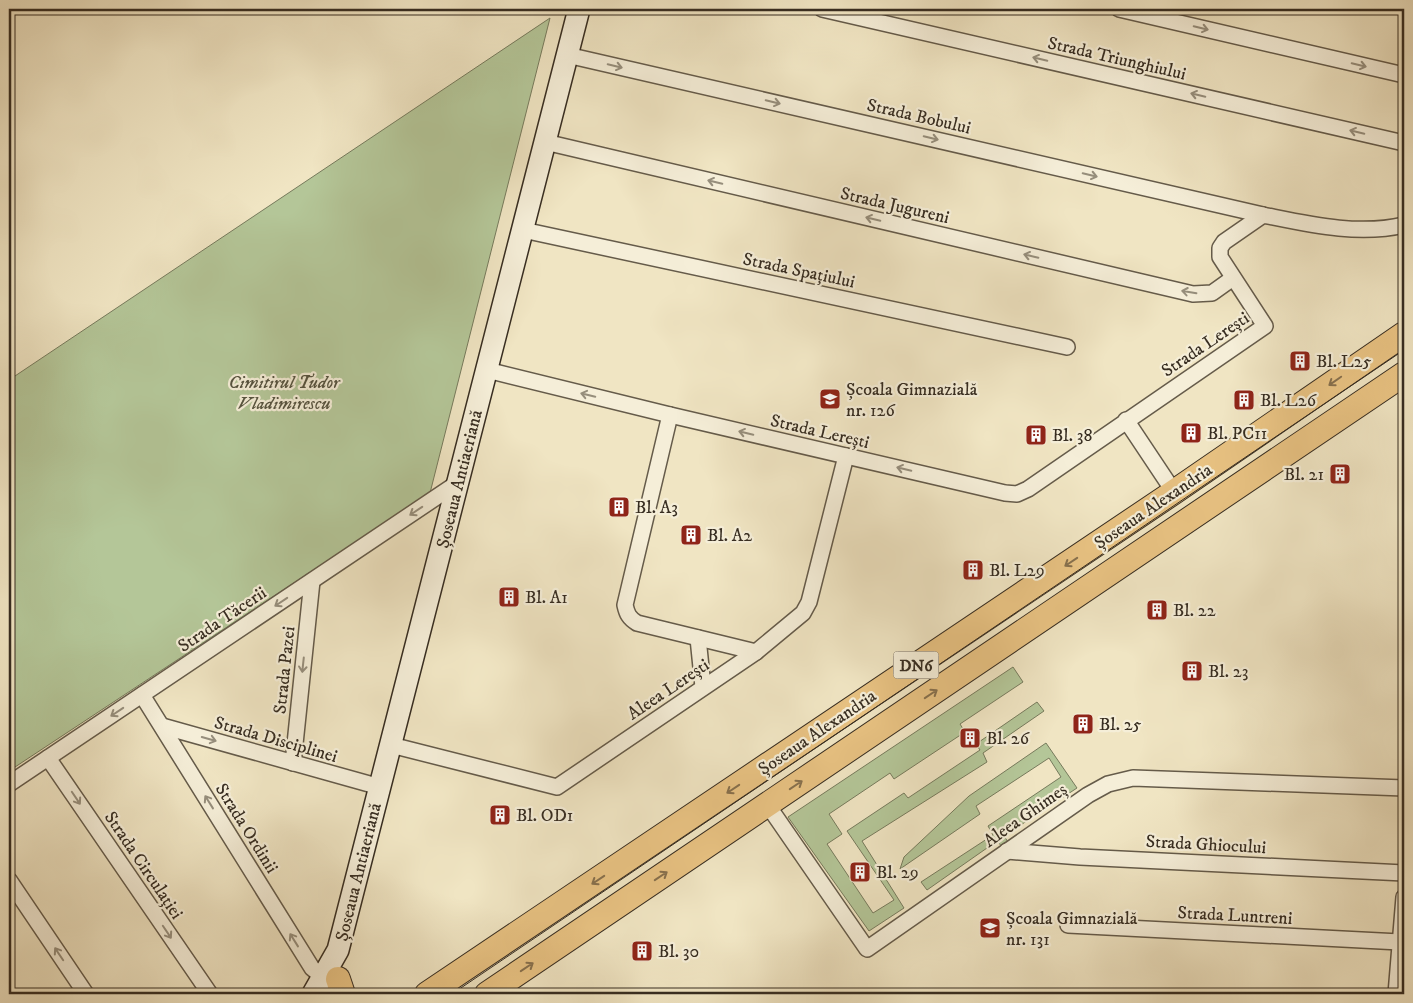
<svg xmlns="http://www.w3.org/2000/svg" width="1413" height="1003" viewBox="0 0 1413 1003" font-family="'IM FELL DW Pica',serif">
<rect width="100%" height="100%" fill="#f0e5c3"/>
<filter id="stains"><feTurbulence type="fractalNoise" baseFrequency=".004" numOctaves="4"/><feColorMatrix values="0 0 0 0 .2 0 0 0 0 .09 0 0 0 0 .02 0 0 0 .5 -.17"/></filter>
<radialGradient id="worn" r=".72"><stop offset=".6" stop-color="#630" stop-opacity="0"/><stop offset="1" stop-color="#630" stop-opacity=".3"/></radialGradient>
<g fill="#b4c698" stroke="#767a5c">
<polygon points="550,18 430,493 9,771 9,380"/>
<polygon points="1013,667 1023,682 960,724 965,732 894,779 890,773 829,814 842,834 827,844 873,913 894,900 847,831 904,793 908,798 980,750 976,744 1037,702 1044,711 983,753 987,762 862,841 904,908 869,931 788,817"/>
<polygon points="1046,743 1077,788 1004,836 1010,845 1004,849 997,841 927,890 921,882 993,835 988,826 1061,777 1049,758 976,806 980,814 900,869 904,857 969,796"/>
</g>
<g fill="none" stroke-linecap="round" stroke-linejoin="round">
<g stroke="#655b4a" stroke-width="18">
<g id="street">
<polyline points="822,9 1404,143"/>
<polyline points="1119,9 1404,75"/>
<polyline points="567,55 1263,215"/>
<polyline points="545,142 1193,294 1212,293 1233,278"/>
<polyline points="523,230 1067,347"/>
<path d="M 487,370 L 670,415 L 1005,493 L 1017,494 L 1028,489 L 1265,326 L 1220,257 L 1220,248 L 1224,242 L 1263,215 C 1308,224 1358,236 1404,225"/>
<path d="M 670,415 L 625,605 C 627,614 629,618 637,623 L 756,652"/>
<polyline points="1126,420 1174,492"/>
<polyline points="698,638 703,687"/>
<polyline points="142,695 312,968 318,973 325,974"/>
<polyline points="162,726 380,787"/>
<polyline points="391,745 557,787 756,652 803,613 809,602 846,456"/>
<polyline points="48,758 210,994"/>
<polyline points="293,763 312,581"/>
<polyline points="9,784 456,484"/>
<polyline points="767,804 867,949 1088,795 1108,784 1133,778 1404,788"/>
<polyline points="1007,851 1080,857 1404,873"/>
<polyline points="9,880 86,994"/>
<polyline points="1068,925 1400,942"/>
<polyline points="1396,994 1404,897"/>
</g>
</g>
<g stroke="#372d21" stroke-width="24">
<polyline id="secondary" points="313,994 338,950 579,9"/>
</g>
<g stroke="#372d21" stroke-width="26">
<g id="primary">
<polyline points="338,979 343,994"/>
<polyline points="427,994 1174,492 1404,334"/>
<polyline points="487,994 1404,374"/>
</g>
</g>
<use href="#street" stroke="#f5eed8" stroke-width="15"/>
<use href="#secondary" stroke="#f5eed8" stroke-width="21"/>
<use href="#primary" stroke="#e8c282" stroke-width="24"/>
<polyline stroke="#372d21" stroke-width="1" points="452,994 1404,350"/>
</g>
<defs><path id="oneway-shaft" d="M-6 0H5M1.5-3L5.5 0L1.5 3" fill="none" stroke-width="1.6" stroke-linecap="round" stroke-linejoin="round" transform="scale(1.25)"/></defs>
<g stroke="#968e7c">
<use href="#oneway-shaft" transform="translate(1201 28) rotate(13)"/>
<use href="#oneway-shaft" transform="translate(1040 59) rotate(-167)"/>
<use href="#oneway-shaft" transform="translate(1359 65) rotate(13)"/>
<use href="#oneway-shaft" transform="translate(615 66) rotate(13)"/>
<use href="#oneway-shaft" transform="translate(1198 95) rotate(-167)"/>
<use href="#oneway-shaft" transform="translate(773 102) rotate(13)"/>
<use href="#oneway-shaft" transform="translate(1357 132) rotate(-167)"/>
<use href="#oneway-shaft" transform="translate(931 138) rotate(13)"/>
<use href="#oneway-shaft" transform="translate(1090 175) rotate(13)"/>
<use href="#oneway-shaft" transform="translate(715 182) rotate(-167)"/>
<use href="#oneway-shaft" transform="translate(873 219) rotate(-167)"/>
<use href="#oneway-shaft" transform="translate(1031 256) rotate(-167)"/>
<use href="#oneway-shaft" transform="translate(1189 292) rotate(-171)"/>
<use href="#oneway-shaft" transform="translate(588 395) rotate(-166)"/>
<use href="#oneway-shaft" transform="translate(746 433) rotate(-167)"/>
<use href="#oneway-shaft" transform="translate(904 469) rotate(-167)"/>
<use href="#oneway-shaft" transform="translate(416 511) rotate(146)"/>
<use href="#oneway-shaft" transform="translate(281 602) rotate(146)"/>
<use href="#oneway-shaft" transform="translate(303 665) rotate(96)"/>
<use href="#oneway-shaft" transform="translate(117 712) rotate(146)"/>
<use href="#oneway-shaft" transform="translate(209 739) rotate(16)"/>
<use href="#oneway-shaft" transform="translate(76 798) rotate(56)"/>
<use href="#oneway-shaft" transform="translate(209 802) rotate(-122)"/>
<use href="#oneway-shaft" transform="translate(167 932) rotate(56)"/>
<use href="#oneway-shaft" transform="translate(294 940) rotate(-122)"/>
<use href="#oneway-shaft" transform="translate(59 954) rotate(-124)"/>
</g>
<g stroke="#87704d">
<use href="#oneway-shaft" transform="translate(1335 381) rotate(145)"/>
<use href="#oneway-shaft" transform="translate(1071 562) rotate(146)"/>
<use href="#oneway-shaft" transform="translate(931 694) rotate(-34)"/>
<use href="#oneway-shaft" transform="translate(796 785) rotate(-34)"/>
<use href="#oneway-shaft" transform="translate(733 789) rotate(146)"/>
<use href="#oneway-shaft" transform="translate(661 876) rotate(-34)"/>
<use href="#oneway-shaft" transform="translate(598 880) rotate(146)"/>
<use href="#oneway-shaft" transform="translate(527 967) rotate(-34)"/>
</g>
<defs>
<g id="building-square" transform="scale(1.125)"><rect x="-9" y="-9" width="18" height="18" rx="4" fill="#8f2418" stroke="#f5eed8"/><path d="M-4-6H4V6H1V3H-1V6H-4ZM-2.5-4.3h1.7v1.8h-1.7ZM.8-4.3h1.7v1.8H.8ZM-2.5-1h1.7V.8h-1.7ZM.8-1h1.7V.8H.8Z" fill="#fff"/></g>
<g id="school-square" transform="scale(1.125)"><rect x="-9" y="-9" width="18" height="18" rx="4" fill="#8f2418" stroke="#f5eed8"/><path d="M0-5L7-2L0 1L-7-2ZM-4 1L0 2.5L4 1V4Q0 6-4 4Z" fill="#fff"/></g>
</defs>
<g fill-rule="evenodd">
<use href="#building-square" x="1300" y="361"/>
<use href="#school-square" x="830" y="399"/>
<use href="#building-square" x="1244" y="400"/>
<use href="#building-square" x="1191" y="433"/>
<use href="#building-square" x="1036" y="435"/>
<use href="#building-square" x="1340" y="474"/>
<use href="#building-square" x="619" y="507"/>
<use href="#building-square" x="691" y="535"/>
<use href="#building-square" x="973" y="570"/>
<use href="#building-square" x="509" y="597"/>
<use href="#building-square" x="1157" y="610"/>
<use href="#building-square" x="1192" y="671"/>
<use href="#building-square" x="1083" y="724"/>
<use href="#building-square" x="970" y="738"/>
<use href="#building-square" x="500" y="815"/>
<use href="#building-square" x="860" y="872"/>
<use href="#school-square" x="990" y="928"/>
<use href="#building-square" x="642" y="951"/>
</g>
<g text-anchor="middle" stroke-width="4.5" stroke-linejoin="round" paint-order="stroke">
<rect fill="#f5eed8" stroke="#706758" stroke-width="1" x="893.5" y="651.5" width="45" height="27" rx="4"/>
<g font-size="16" font-weight="bold" fill="#372d21">
<text x="916" y="671">DN6</text>
</g>
<g font-size="18" fill="#372d21" stroke="#f5eed8">
<text transform="translate(1117 58) rotate(13)" y="6">Strada Triunghiului</text>
<text transform="translate(919 116) rotate(13)" y="6">Strada Bobului</text>
<text transform="translate(895 205) rotate(13)" y="6">Strada Jugureni</text>
<text transform="translate(799 270) rotate(12)" y="6">Strada Spațiului</text>
<text transform="translate(1205 344) rotate(-34)" y="6">Strada Lerești</text>
<text transform="translate(820 431) rotate(13)" y="6">Strada Lerești</text>
<text transform="translate(459 479) rotate(-76)" y="6">Șoseaua Antiaeriană</text>
<text transform="translate(1153 506) rotate(-34)" y="6">Șoseaua Alexandria</text>
<text transform="translate(222 619) rotate(-34)" y="6">Strada Tăcerii</text>
<text transform="translate(284 670) rotate(-84)" y="6">Strada Pazei</text>
<text transform="translate(668 689) rotate(-34)" y="6">Aleea Lerești</text>
<text transform="translate(817 732) rotate(-34)" y="6">Șoseaua Alexandria</text>
<text transform="translate(276 739) rotate(16)" y="6">Strada Disciplinei</text>
<text transform="translate(1025 815) rotate(-35)" y="6">Aleea Ghimeș</text>
<text transform="translate(247 828) rotate(58)" y="6">Strada Ordinii</text>
<text transform="translate(1206 844) rotate(3)" y="6">Strada Ghiocului</text>
<text transform="translate(144 865) rotate(56)" y="6">Strada Circulației</text>
<text transform="translate(358 872) rotate(-76)" y="6">Șoseaua Antiaeriană</text>
<text transform="translate(1235 915) rotate(3)" y="6">Strada Luntreni</text>
</g>
<g font-size="18" fill="#372d21" stroke="#f5eed8" text-anchor="start">
<text x="1316" y="367">Bl. L25</text>
<text x="846" y="395">Școala Gimnazială<tspan x="846" dy="21">nr. 126</tspan></text>
<text x="1260" y="406">Bl. L26</text>
<text x="1207" y="439">Bl. PC11</text>
<text x="1052" y="441">Bl. 38</text>
<text x="1324" y="480" text-anchor="end">Bl. 21</text>
<text x="635" y="513">Bl. A3</text>
<text x="707" y="541">Bl. A2</text>
<text x="989" y="576">Bl. L29</text>
<text x="525" y="603">Bl. A1</text>
<text x="1173" y="616">Bl. 22</text>
<text x="1208" y="677">Bl. 23</text>
<text x="1099" y="730">Bl. 25</text>
<text x="986" y="744">Bl. 26</text>
<text x="516" y="821">Bl. OD1</text>
<text x="876" y="878">Bl. 29</text>
<text x="1006" y="924">Școala Gimnazială<tspan x="1006" dy="21">nr. 131</tspan></text>
<text x="658" y="957">Bl. 30</text>
</g>
<g font-size="18" font-style="italic" fill="#56533f" stroke="#f5eed8">
<text x="284" y="388">Cimitirul Tudor<tspan x="284" dy="21">Vladimirescu</tspan></text>
</g>
</g>
<rect width="1413" height="1003" fill="none" stroke="#f0e5c3" stroke-width="30"/>
<rect x="10" y="10" width="1393" height="983" fill="none" stroke="#372d21" stroke-width="2.5"/>
<rect x="15" y="15" width="1383" height="973" fill="none" stroke="#372d21"/>
<rect width="100%" height="100%" filter="url(#stains)"/>
<rect width="100%" height="100%" fill="url(#worn)"/>
</svg>
